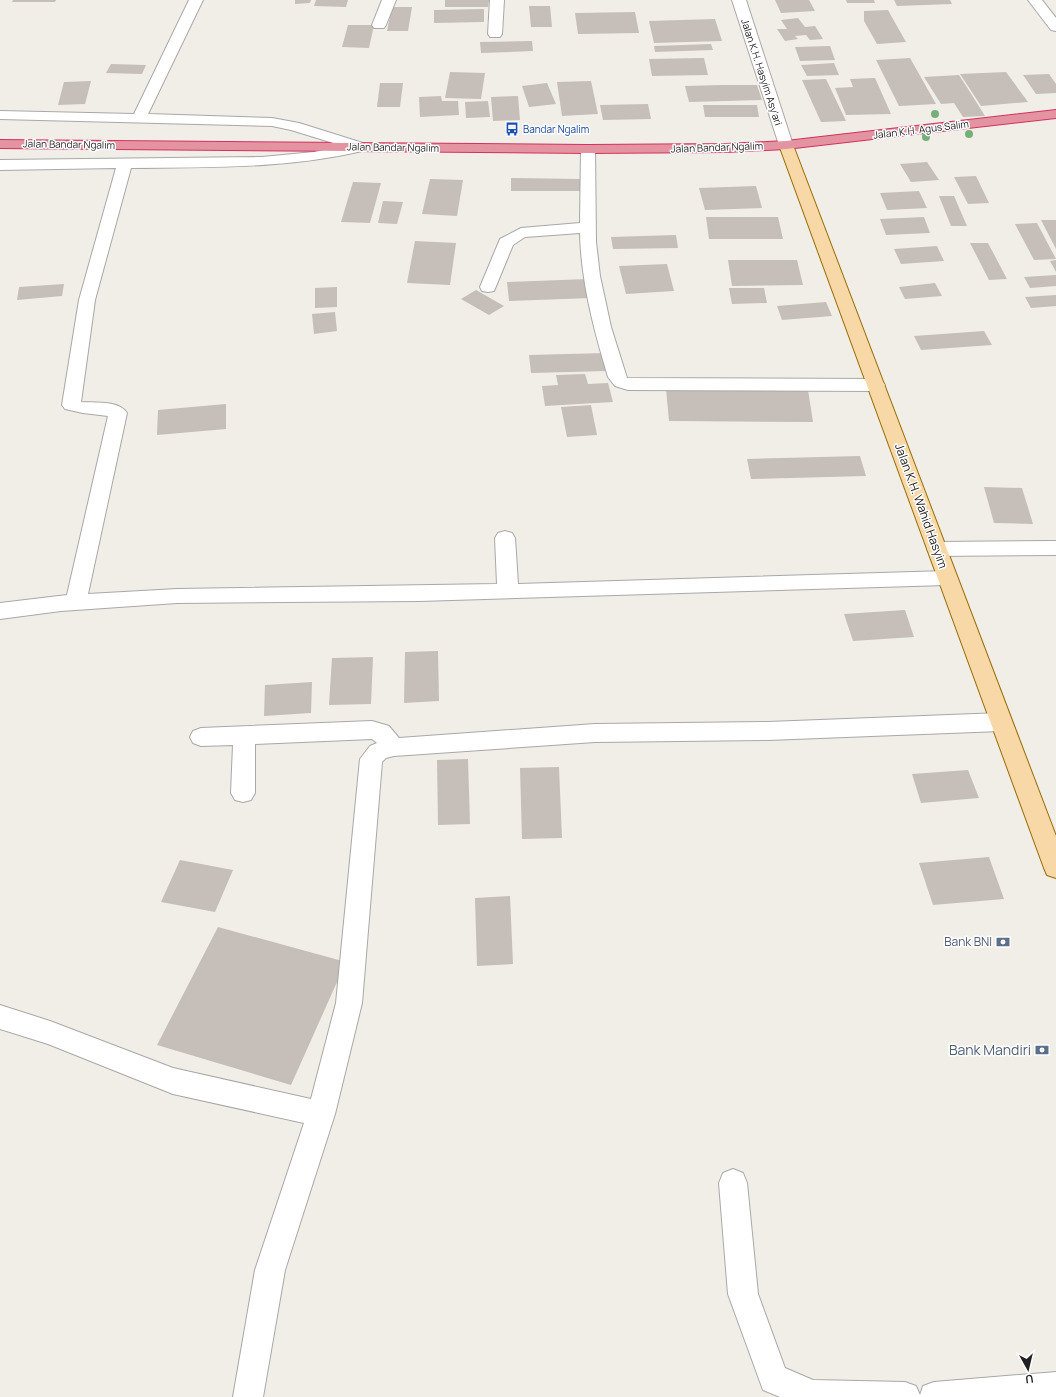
<svg xmlns="http://www.w3.org/2000/svg" width="1056" height="1397" viewBox="0 0 1056 1397" font-family="Manrope,sans-serif">
<rect width="100%" height="100%" fill="#f1eee8"/>
<g fill="#c6beb8">
<polygon points="13,0 56,0 55,2 12,2"/>
<polygon points="295,0 311,0 310,3 295,4"/>
<polygon points="316,0 348,0 346,7 314,6"/>
<polygon points="445,0 489,0 488,7 445,7"/>
<polygon points="775,0 809,0 815,11 781,13"/>
<polygon points="846,0 874,0 875,3 847,3"/>
<polygon points="894,0 950,0 952,4 897,6"/>
<polygon points="529,6 550,6 552,27 531,27"/>
<polygon points="392,7 412,7 408,31 387,31"/>
<polygon points="484,9 484,22 434,23 434,10"/>
<polygon points="888,10 893,19 906,42 877,44 864,21 864,11"/>
<polygon points="635,12 639,33 578,34 575,13"/>
<polygon points="798,18 805,27 815,26 823,39 810,40 806,35 795,36 798,39 785,41 777,29 787,29 781,20"/>
<polygon points="715,19 722,41 654,43 649,21"/>
<polygon points="348,25 374,25 369,48 342,47"/>
<polygon points="532,41 533,51 481,53 480,42"/>
<polygon points="711,44 713,50 655,52 654,46"/>
<polygon points="830,46 835,60 800,61 795,47"/>
<polygon points="704,58 708,75 652,76 649,59"/>
<polygon points="910,58 936,104 899,106 876,60"/>
<polygon points="834,63 839,75 807,76 801,65"/>
<polygon points="111,64 146,65 142,74 106,73"/>
<polygon points="450,72 485,73 481,99 445,98"/>
<polygon points="1006,72 1028,102 981,106 960,74"/>
<polygon points="1049,74 1056,84 1056,93 1036,94 1023,75"/>
<polygon points="959,75 970,92 985,116 963,117 954,103 941,104 924,77"/>
<polygon points="875,78 891,114 846,115 835,88 853,87 850,79"/>
<polygon points="826,79 846,121 821,122 802,80"/>
<polygon points="91,81 85,104 58,105 64,82"/>
<polygon points="591,81 598,114 562,116 557,82"/>
<polygon points="380,83 403,83 400,107 377,107"/>
<polygon points="547,83 556,104 529,107 522,86"/>
<polygon points="721,85 757,85 762,100 689,102 685,86"/>
<polygon points="441,96 442,101 458,101 459,115 420,117 419,97"/>
<polygon points="518,96 520,120 493,121 491,97"/>
<polygon points="488,101 490,117 466,118 465,102"/>
<polygon points="648,104 651,119 603,120 600,105"/>
<polygon points="703,105 757,105 759,117 705,117"/>
<polygon points="927,162 939,180 911,182 900,164"/>
<polygon points="976,176 989,203 968,204 954,177"/>
<polygon points="511,178 582,179 582,191 511,191"/>
<polygon points="430,179 463,180 457,216 422,214"/>
<polygon points="353,182 381,183 370,223 341,222"/>
<polygon points="756,186 762,208 705,210 699,188"/>
<polygon points="919,191 927,208 887,210 880,193"/>
<polygon points="939,196 954,196 967,226 951,226"/>
<polygon points="383,201 403,202 397,224 378,223"/>
<polygon points="706,217 778,217 783,239 709,239"/>
<polygon points="924,217 930,233 886,235 880,219"/>
<polygon points="1041,220 1056,220 1056,249"/>
<polygon points="1037,223 1056,259 1034,260 1015,224"/>
<polygon points="676,235 678,248 613,249 611,237"/>
<polygon points="415,241 456,243 450,285 407,283"/>
<polygon points="970,243 988,243 1007,279 989,280"/>
<polygon points="937,246 944,261 901,264 894,249"/>
<polygon points="728,260 797,260 803,285 732,286"/>
<polygon points="1056,260 1056,272 1050,261"/>
<polygon points="667,264 674,291 626,294 619,266"/>
<polygon points="1056,275 1056,286 1030,288 1024,277"/>
<polygon points="588,279 591,298 509,301 507,282"/>
<polygon points="935,283 942,296 905,299 899,287"/>
<polygon points="64,284 62,296 17,300 19,287"/>
<polygon points="337,287 337,307 315,308 315,288"/>
<polygon points="729,288 764,288 767,303 732,304"/>
<polygon points="476,290 504,306 489,315 461,299"/>
<polygon points="1056,295 1056,306 1031,308 1025,297"/>
<polygon points="826,302 832,316 782,320 777,306"/>
<polygon points="335,312 337,331 314,334 312,314"/>
<polygon points="984,331 992,345 921,350 914,336"/>
<polygon points="605,353 607,371 531,373 529,355"/>
<polygon points="585,374 588,384 608,383 613,402 545,406 542,386 558,385 556,375"/>
<polygon points="666,389 808,390 813,422 669,421"/>
<polygon points="226,404 226,429 157,435 158,410"/>
<polygon points="591,405 597,435 567,437 561,407"/>
<polygon points="860,456 866,476 751,479 747,459"/>
<polygon points="984,487 1022,488 1033,524 994,523"/>
<polygon points="905,610 914,637 853,641 844,614"/>
<polygon points="438,651 439,701 404,703 405,652"/>
<polygon points="373,657 371,704 329,705 332,658"/>
<polygon points="312,682 311,713 264,716 265,685"/>
<polygon points="468,759 470,824 438,825 437,760"/>
<polygon points="559,767 562,838 522,839 520,768"/>
<polygon points="968,770 979,798 921,803 912,774"/>
<polygon points="989,857 1004,899 933,905 919,863"/>
<polygon points="180,860 233,870 215,912 161,902"/>
<polygon points="510,896 513,964 477,966 475,898"/>
<polygon points="218,927 346,962 291,1085 157,1045"/>
</g>
<g fill="none" stroke-linecap="round" stroke-linejoin="round">
<g stroke="#a8a8a8" stroke-width="2">
<g id="minor">
<path d="M 189,0 L 203,0 L 148,114 L 272,118 L 299,123 L 366,144 L 368,147 L 366,150 C 289,169 210,167 131,168 L 95,300 L 81,402 C 94,403 119,400 127,413 L 88,594 L 177,589 L 497,584 L 495,538 L 498,533 L 505,531 L 512,533 L 515,538 L 518,584 L 947,571 L 954,573 L 957,578 L 954,583 L 947,585 L 419,601 L 177,603 L 61,611 L 0,619 L 0,603 L 67,595 L 108,416 L 83,413 L 65,409 L 62,405 L 79,300 L 116,168 L 0,170 L 0,160 L 262,157 L 314,152 L 343,146 L 291,130 L 272,126 L 0,119 L 0,111 L 134,114 Z"/>
<polygon points="382,0 396,0 386,25 384,28 374,28 372,25"/>
<polygon points="490,0 504,0 502,34 500,37 490,37 488,34"/>
<polygon points="732,0 746,0 793,145 791,148 781,148 779,145"/>
<polygon points="1028,0 1042,0 1056,18 1056,31 1051,30"/>
<path d="M 588,145 L 593,146 L 595,149 L 596,242 L 600,276 L 611,327 L 627,378 L 876,379 L 882,381 L 885,385 L 882,389 L 876,391 L 628,390 L 615,386 L 608,377 C 594,330 581,282 580,233 L 525,237 L 513,245 L 494,291 L 488,292 L 482,291 L 480,287 L 500,239 L 521,228 L 580,223 L 581,149 L 583,146 Z"/>
<polygon points="1056,541 1056,555 937,556 930,554 927,549 930,544 937,542"/>
<polygon points="1001,713 1009,716 1012,722 1009,728 1001,731 768,740 595,742 394,756 386,758 382,762 362,1003 335,1114 285,1270 263,1397 233,1397 255,1270 304,1123 173,1094 48,1044 0,1029 0,1005 50,1021 173,1068 311,1099 336,1003 360,759 370,746 377,743 372,739 255,744 255,793 251,800 243,802 235,800 231,793 233,745 201,746 193,743 190,737 193,731 201,728 372,721 389,726 399,738 595,724 768,722"/>
<polygon points="733,1169 743,1173 747,1183 758,1294 785,1368 813,1380 905,1382 916,1386 920,1395 923,1386 934,1382 1056,1372 1056,1397 780,1397 763,1390 728,1294 719,1183 723,1173"/>
</g>
</g>
<g stroke="#986e06" stroke-width="2">
<polygon id="major" points="786,141 791,142 793,145 1056,836 1056,878 1047,875 1044,868 779,145 781,142"/>
</g>
<g stroke="#d43062" stroke-width="2">
<polygon id="highway" points="1056,110 1056,118 786,149 726,152 588,153 0,148 0,140 588,145 726,144 786,141"/>
</g>
<use href="#minor" fill="#fff" fill-rule="evenodd"/>
<use href="#major" fill="#f8d8a6" fill-rule="evenodd"/>
<use href="#highway" fill="#e494a0" fill-rule="evenodd"/>
</g>
<g fill="#76b079">
<circle cx="935" cy="114" r="4"/>
<circle cx="969" cy="134" r="4"/>
<circle cx="926" cy="137" r="4"/>
</g>
<defs>
<g id="bus-bare" transform="scale(1.08)"><path d="M-5-6H5V4H4V6H2V4H-2V6H-4V4H-5ZM-3.5-4V0h7V-4ZM-3.5 1.2v1.5H-2V1.2ZM2 1.2v1.5H3.5V1.2Z" fill="#1a4fb4" stroke="#fff" stroke-width="2.5" paint-order="stroke"/></g>
<g id="bank-bare" transform="scale(1.08)"><path d="M-6-4H6V4H-6ZM0-2.3a2.3 2.3 0 1 0 0 4.6a2.3 2.3 0 1 0 0-4.6Z" fill="#5c6f8a" stroke="#fff" stroke-width="2.5" paint-order="stroke"/></g>
</defs>
<g fill-rule="evenodd">
<use href="#bus-bare" x="512" y="129"/>
<use href="#bank-bare" x="1003" y="942"/>
<use href="#bank-bare" x="1042" y="1050"/>
</g>
<g text-anchor="middle" stroke-width="3" stroke-linejoin="round" paint-order="stroke">
<g font-size="10" fill="#212121" stroke="#fff">
<text transform="translate(762 72) rotate(72)" y="4">Jalan K.H. Hasyim Asy'ari</text>
<text transform="translate(921 129) rotate(-7)" y="4">Jalan K.H. Agus Salim</text>
<text transform="translate(69 144) rotate(1)" y="4">Jalan Bandar Ngalim</text>
<text transform="translate(393 147) rotate(1)" y="4">Jalan Bandar Ngalim</text>
<text transform="translate(717 147) rotate(-2)" y="4">Jalan Bandar Ngalim</text>
</g>
<g font-size="10" fill="#164399" stroke="#fff" text-anchor="start">
<text x="523" y="133">Bandar Ngalim</text>
</g>
<g font-size="12" fill="#212121" stroke="#fff">
<text transform="translate(921 506) rotate(70)" y="4">Jalan K.H. Wahid Hasyim</text>
</g>
<g font-size="12" fill="#4e5e75" stroke="#fff" text-anchor="end">
<text x="992" y="946">Bank BNI</text>
</g>
<g font-size="14" fill="#4e5e75" stroke="#fff" text-anchor="end">
<text x="1031" y="1055">Bank Mandiri</text>
</g>
</g>
<g transform="translate(1028 1369) rotate(172)" stroke="#ffffff" stroke-width="3" paint-order="stroke">
<path d="M0-3L7 15L0 10L-7 15Z" fill="#212121"/>
<text y="-6" font-size="11" font-weight="bold" text-anchor="middle" fill="#212121">U</text>
</g>
</svg>
